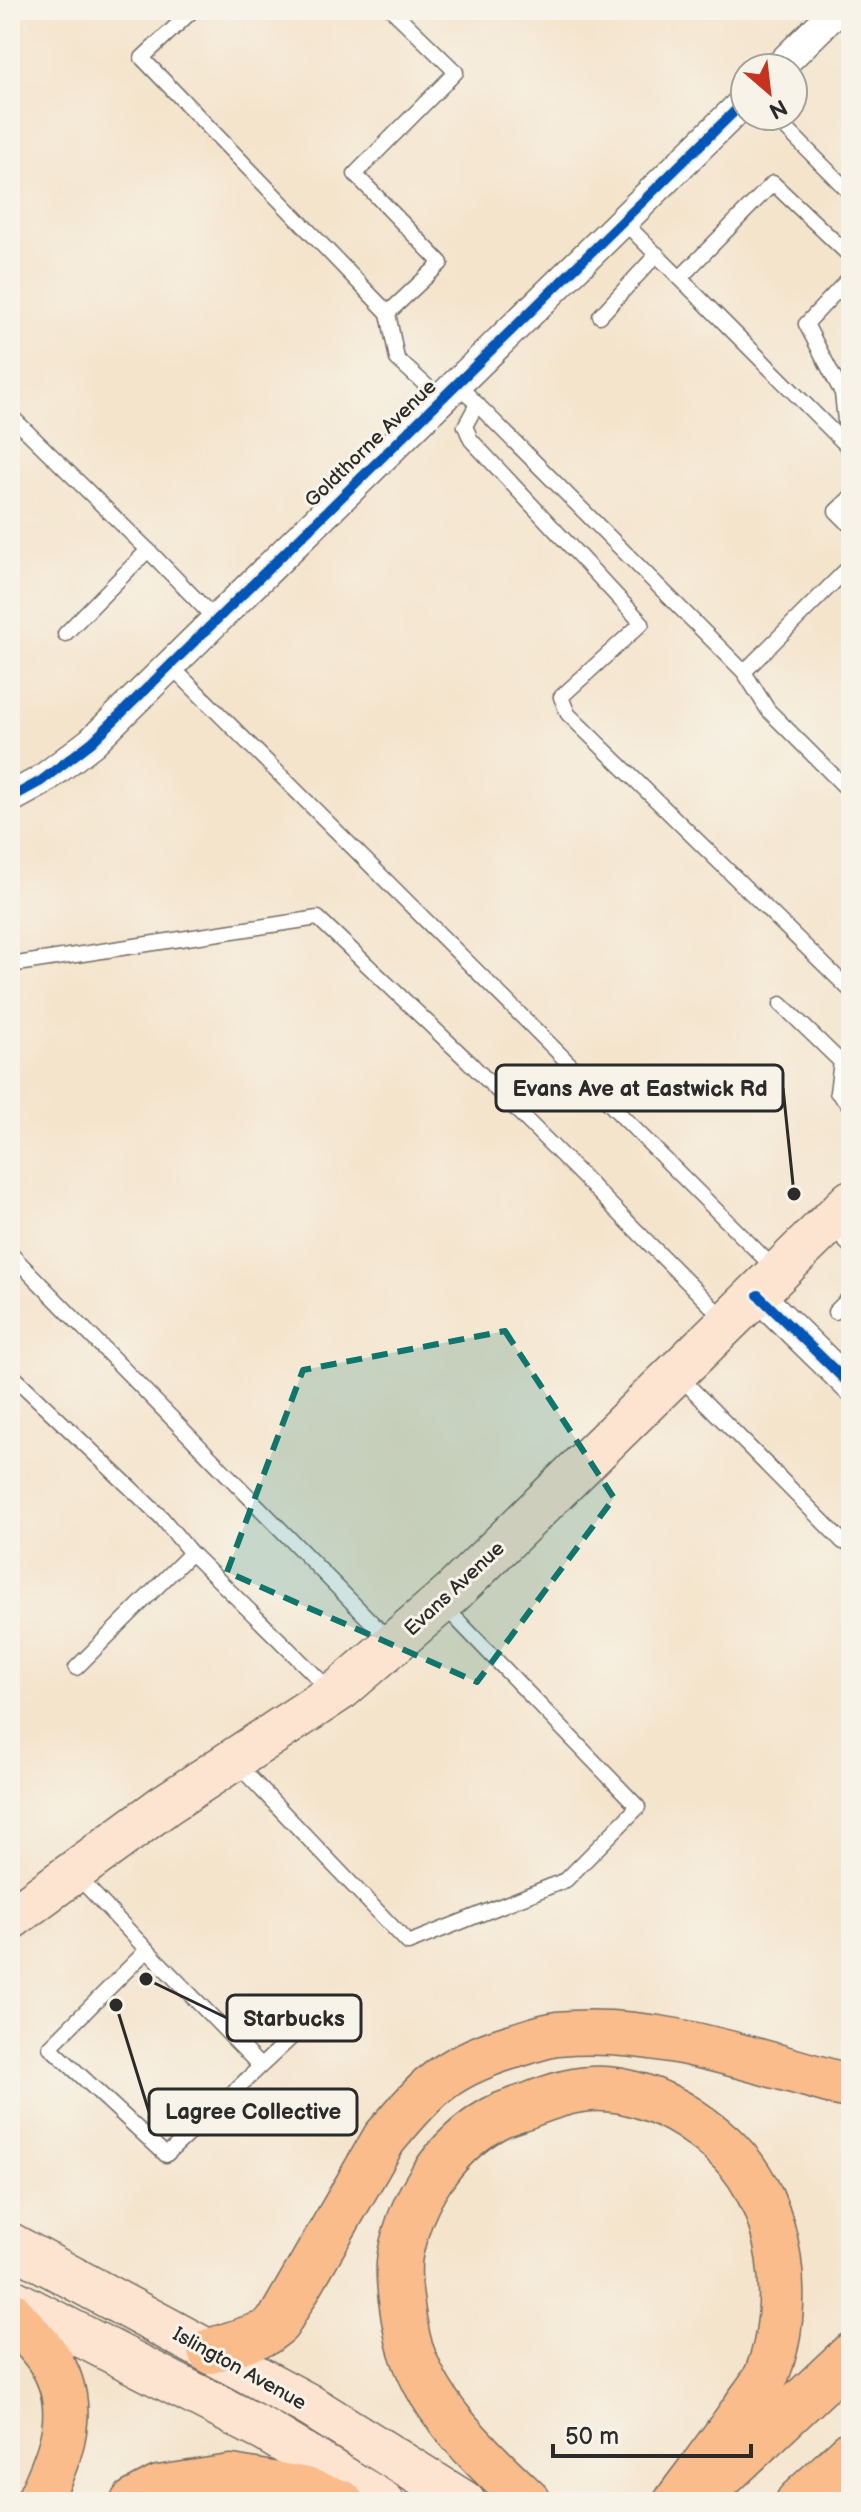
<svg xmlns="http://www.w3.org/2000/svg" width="861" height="2512" viewBox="0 0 861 2512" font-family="'Balsamiq Sans',sans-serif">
<rect width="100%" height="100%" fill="#f7f3e8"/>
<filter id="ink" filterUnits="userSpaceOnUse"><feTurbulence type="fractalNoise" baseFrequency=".0125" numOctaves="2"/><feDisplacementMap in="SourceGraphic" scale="16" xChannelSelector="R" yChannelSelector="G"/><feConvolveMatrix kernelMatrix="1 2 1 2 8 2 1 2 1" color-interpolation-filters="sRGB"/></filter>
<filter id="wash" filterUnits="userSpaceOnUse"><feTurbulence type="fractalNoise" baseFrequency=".006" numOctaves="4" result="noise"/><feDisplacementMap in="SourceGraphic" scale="32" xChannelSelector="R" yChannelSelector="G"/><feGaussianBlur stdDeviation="1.8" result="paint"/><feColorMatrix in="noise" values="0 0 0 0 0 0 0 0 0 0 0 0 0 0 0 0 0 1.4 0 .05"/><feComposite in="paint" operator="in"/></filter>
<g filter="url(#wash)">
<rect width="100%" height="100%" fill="#f4e4cc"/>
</g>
<g filter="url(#ink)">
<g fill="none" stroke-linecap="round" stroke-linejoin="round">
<g stroke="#716c63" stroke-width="17">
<g id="lane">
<polyline points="193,10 142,58 388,313 397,359 441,399"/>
<polyline points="774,116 851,194"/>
<polyline points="624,222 851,450"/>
<polyline points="680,278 773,183 851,257"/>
<polyline points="388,313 441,263 355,174 456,72 392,10"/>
<polyline points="600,316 657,254"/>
<polyline points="457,384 744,672 768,710 851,793"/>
<polyline points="477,404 465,426 471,440 642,623 561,697 568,714 851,991"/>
<polyline points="10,415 148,550"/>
<polyline points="848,448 842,393 806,324 851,276"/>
<polyline points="851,497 836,511 851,526"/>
<polyline points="65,634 148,550 216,620"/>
<polyline points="170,665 776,1270"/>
<polyline points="744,672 851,565"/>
<polyline points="10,965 318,918 468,1061 725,1320"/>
<polyline points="781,1004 841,1062 837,1092 851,1106"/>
<polyline points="831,1227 851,1247"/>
<polyline points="10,1253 390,1641"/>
<polyline points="835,1312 851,1296"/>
<polyline points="10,1373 162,1518 191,1553"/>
<polyline points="677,1374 843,1542"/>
<polyline points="76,1668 191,1553 330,1690"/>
<polyline points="237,1764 408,1943 566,1880 638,1807 444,1606"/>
<polyline points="76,1875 147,1950 50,2047 166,2155 309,2021"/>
<polyline points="147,1950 260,2066"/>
</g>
</g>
<g stroke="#716c63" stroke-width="33">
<g id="street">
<polyline points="778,68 837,10"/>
<polyline points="10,798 41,781 92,742 745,101"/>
<polyline points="758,1295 851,1386"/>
</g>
</g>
<g stroke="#716c63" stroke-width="45">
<g id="secondary">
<polyline points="10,1919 165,1805 341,1689 452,1593 851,1201"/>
<polyline points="10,2244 307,2404 464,2502"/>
<polyline points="10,2299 266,2431 383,2502"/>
</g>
</g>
<g stroke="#716c63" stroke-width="47">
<g id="highway">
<path d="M 10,2313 C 22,2327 36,2341 47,2356 C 81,2405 62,2453 38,2502"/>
<path d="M 210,2351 L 265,2333 L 278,2323 L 384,2139 C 400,2120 415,2101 434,2085 C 455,2067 484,2055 510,2047 C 525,2043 542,2036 557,2034 C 658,2024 755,2062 851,2087"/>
<polyline points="716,2482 851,2355"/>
<polyline points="133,2502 159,2488 231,2477 306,2490 341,2502"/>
<path d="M 529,2502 C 481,2457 424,2405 408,2339 C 403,2317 396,2276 400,2255 C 411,2199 444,2147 493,2119 C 503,2113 516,2110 527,2106 C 547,2098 569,2090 591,2089 C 624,2087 660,2100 688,2118 C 703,2128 718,2139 730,2152 C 783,2205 794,2307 767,2374 C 762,2386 751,2398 744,2409 C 722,2441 699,2471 676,2502"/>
<polyline points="798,2502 851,2453"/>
</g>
</g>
<use href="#lane" stroke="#fff" stroke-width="14"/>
<use href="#street" stroke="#fff" stroke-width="30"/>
<use href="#secondary" stroke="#fde4d0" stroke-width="42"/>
<use href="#highway" stroke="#f9bc8a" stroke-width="44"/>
<g stroke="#f7f3e8" stroke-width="15">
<g id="cycleway">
<polyline points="10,798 41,781 92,742 745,101"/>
<polyline points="758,1295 851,1386"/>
</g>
</g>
<use href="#cycleway" stroke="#0057b8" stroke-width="10"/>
</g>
</g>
<path fill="#0f766e" fill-opacity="0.2" stroke="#0f766e" stroke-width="6" stroke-dasharray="16 10" stroke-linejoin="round" d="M 505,1331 L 614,1498 L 477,1682 L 227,1572 L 303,1370 Z"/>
<g text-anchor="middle" stroke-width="6" stroke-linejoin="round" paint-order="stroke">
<g font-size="20" fill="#2b2b2b" stroke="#f7f3e8">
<text transform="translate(370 443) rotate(-44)" y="7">Goldthorne Avenue</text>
<text transform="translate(454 1588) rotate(-43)" y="7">Evans Avenue</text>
<text transform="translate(240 2368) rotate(29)" y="7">Islington Avenue</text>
</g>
</g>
<path fill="none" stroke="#2b2b2b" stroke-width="3" d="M794 1194L783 1088M146 1979L227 2018M116 2005L149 2112"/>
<g fill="#2b2b2b" stroke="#f7f3e8" stroke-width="3">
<circle cx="794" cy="1194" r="8"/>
<circle cx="146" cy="1979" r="8"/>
<circle cx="116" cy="2005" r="8"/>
</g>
<g fill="#f7f3e8" stroke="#2b2b2b" stroke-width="3">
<rect x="496" y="1065" width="287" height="46" rx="8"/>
<rect x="227" y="1995" width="134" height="46" rx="8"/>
<rect x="149" y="2089" width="208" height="46" rx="8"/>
</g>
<g font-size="22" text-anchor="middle" font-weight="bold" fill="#2b2b2b">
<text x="640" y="1096">Evans Ave at Eastwick Rd</text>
<text x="294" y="2026">Starbucks</text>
<text x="253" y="2119">Lagree Collective</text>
</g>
<rect width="861" height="2512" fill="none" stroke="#f7f3e8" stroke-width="40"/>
<g transform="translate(769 92) rotate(152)"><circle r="38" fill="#f7f3e8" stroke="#a5a39c" stroke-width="2"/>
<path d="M0-6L14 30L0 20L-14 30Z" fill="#c8321e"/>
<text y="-12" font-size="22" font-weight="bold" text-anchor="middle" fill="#2b2b2b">N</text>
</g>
<path d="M553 2444v12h198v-12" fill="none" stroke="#2b2b2b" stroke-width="4"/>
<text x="565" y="2444" font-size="24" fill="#2b2b2b" stroke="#f7f3e8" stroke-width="6" paint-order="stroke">50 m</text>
</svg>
